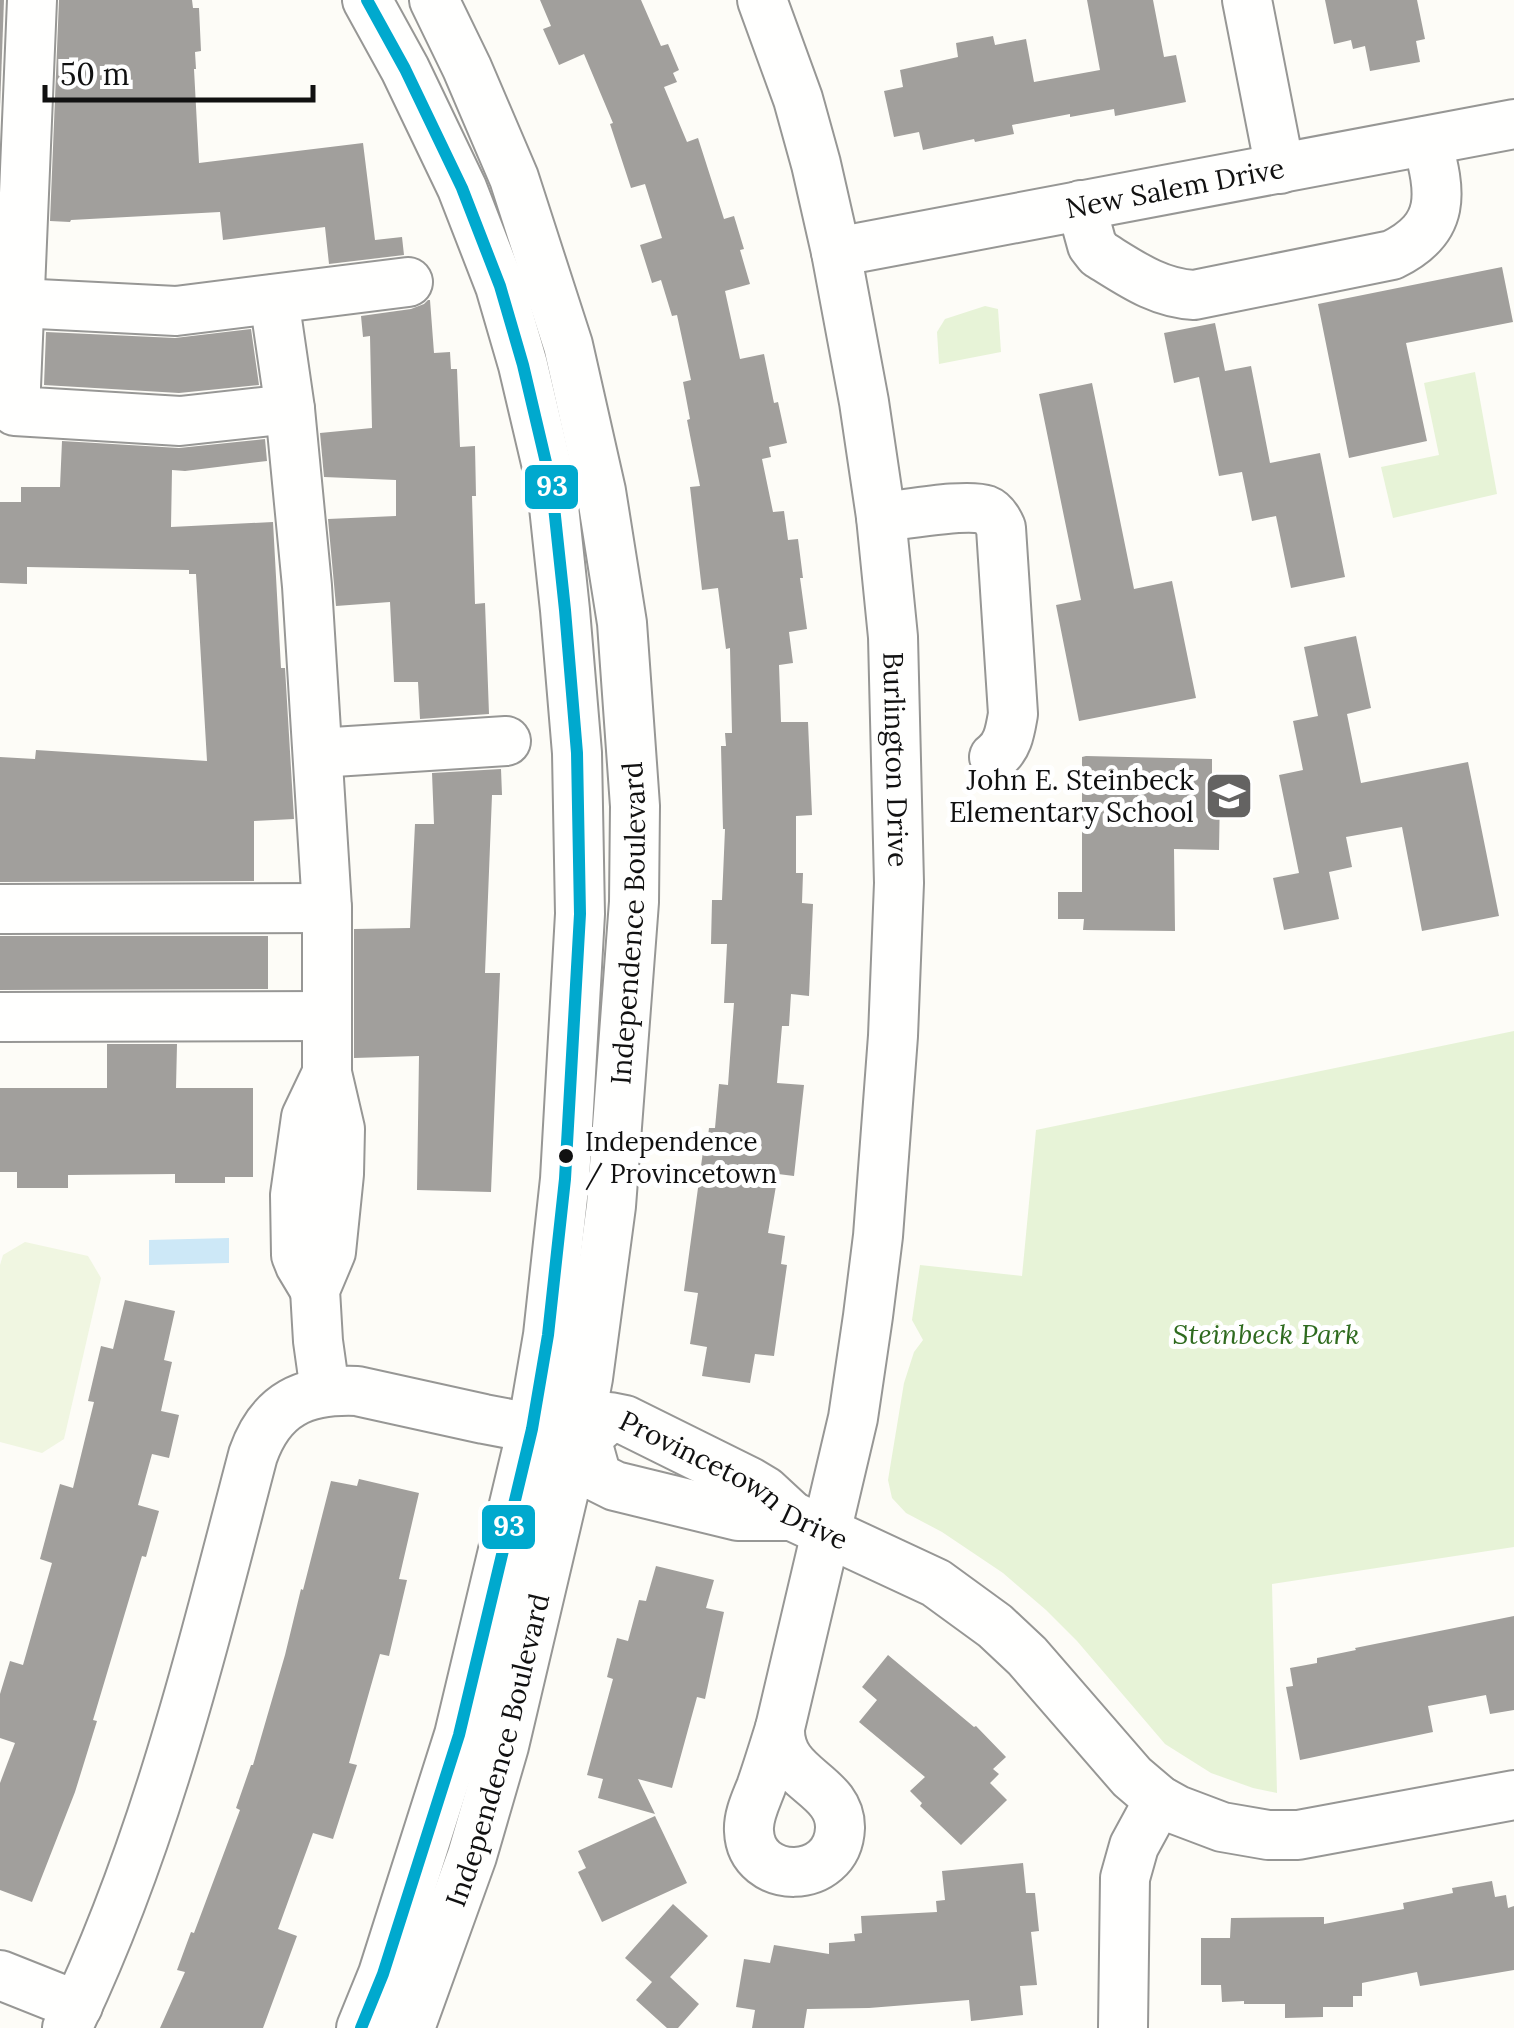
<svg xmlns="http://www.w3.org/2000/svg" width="1514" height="2028" viewBox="0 0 1514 2028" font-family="Lora,serif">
<rect width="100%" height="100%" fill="#fdfcf7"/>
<g fill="#e7f3d7">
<polygon points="985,306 998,309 1001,352 939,364 937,332 945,319"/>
<polygon points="1475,372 1497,494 1393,518 1381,467 1439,455 1424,383"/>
<polygon points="1514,1031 1514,1547 1272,1584 1277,1793 1253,1788 1211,1773 1165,1744 1077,1641 1046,1610 1003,1573 942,1532 906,1513 892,1498 888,1480 904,1383 914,1352 923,1340 912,1320 920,1265 1022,1276 1036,1130"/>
</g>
<polygon fill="#f0f6e1" points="25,1242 88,1256 101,1278 64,1439 42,1453 0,1442 0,1265 3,1255"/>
<polygon fill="#cde8f7" points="229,1238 229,1263 149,1265 149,1240"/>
<g fill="#a19f9c">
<polygon points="0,0 4,0 0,108"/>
<polygon points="59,0 192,0 193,8 199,8 201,51 195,52 196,69 194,69 199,163 363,143 375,240 402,237 404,255 329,264 325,227 223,240 220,212 71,220 70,222 50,221"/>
<polygon points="540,0 641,0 661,46 668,44 679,70 673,73 677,82 664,87 687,142 698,138 724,219 734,216 744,249 740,250 750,284 725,291 740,359 764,354 774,403 778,402 787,443 769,447 771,457 762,459 773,512 784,511 788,540 798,539 803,578 800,578 807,629 789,632 793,663 779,665 781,722 808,722 812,815 796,816 796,873 803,873 802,903 813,904 809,996 791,994 789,1026 782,1026 777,1083 804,1085 794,1176 778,1174 768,1233 785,1236 781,1264 787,1265 774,1356 755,1354 750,1383 702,1376 707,1347 690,1344 698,1293 684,1291 704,1144 707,1144 709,1128 715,1128 719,1084 728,1085 734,1003 724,1003 727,944 711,944 712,900 722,900 725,829 723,829 721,746 726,746 725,733 732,733 730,648 726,649 718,588 702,590 690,487 700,486 687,420 690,419 683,382 691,380 677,315 672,316 661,280 652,283 640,245 662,238 645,184 631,188 610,124 613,123 584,54 559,65 543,29 551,26"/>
<polygon points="1087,0 1153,0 1164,57 1176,55 1186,102 1115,116 1114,109 1070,117 1070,114 1012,125 1014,134 975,142 974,139 923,150 919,132 894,137 884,91 903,87 900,70 958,57 956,43 993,36 995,45 1026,39 1034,82 1100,70"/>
<polygon points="1325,0 1417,0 1425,39 1416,41 1420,62 1370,71 1365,46 1353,49 1351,40 1334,44"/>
<polygon points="1502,267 1513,322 1406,343 1427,441 1349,458 1318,304"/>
<polygon points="428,300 430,300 434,353 450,352 451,369 457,369 460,447 475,446 476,496 472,496 475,604 485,603 489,714 420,719 418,682 394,682 390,602 336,606 328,519 396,516 396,480 324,477 320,433 372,428 370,336 363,337 361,316 411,309 424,304"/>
<polygon points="1215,323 1225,371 1251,366 1270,463 1320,453 1345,577 1291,588 1276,516 1252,521 1242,472 1219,476 1199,377 1174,383 1164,333"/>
<polygon points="251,329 259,385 179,393 44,385 46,332 175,338"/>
<polygon points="1092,383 1134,589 1172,581 1196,698 1079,721 1056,605 1081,600 1039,394"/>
<polygon points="265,439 267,461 185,471 172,470 171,527 273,522 281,668 285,668 294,819 254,821 254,881 0,882 0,757 35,759 36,750 207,761 196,574 189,574 189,570 27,567 27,584 0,583 0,502 21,502 21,487 60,487 62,441 179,448"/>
<polygon points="1356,636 1371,708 1347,714 1361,783 1468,762 1499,916 1422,931 1402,827 1346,837 1352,867 1329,872 1339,919 1284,930 1273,878 1299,873 1279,775 1303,770 1293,721 1318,716 1304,647"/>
<polygon points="1086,756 1212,759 1212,791 1220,792 1219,850 1174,849 1175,931 1083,930 1084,919 1058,919 1058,892 1082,892 1082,757"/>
<polygon points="501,769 502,795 492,795 485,973 500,973 491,1192 417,1190 419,1056 354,1058 354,929 410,928 415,824 434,824 432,773"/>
<polygon points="0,936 268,936 268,989 0,990"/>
<polygon points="107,1044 177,1044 176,1088 253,1088 253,1177 225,1177 225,1183 175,1183 175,1174 68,1175 68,1188 17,1188 17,1172 0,1172 0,1088 107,1088"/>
<polygon points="125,1300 175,1311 164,1360 172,1362 161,1411 179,1415 169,1458 152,1454 138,1505 159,1511 146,1557 142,1556 93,1720 97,1721 75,1792 32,1902 0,1890 0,1783 15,1743 0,1738 0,1694 10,1661 23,1665 52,1563 40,1559 60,1484 73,1488 94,1402 88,1401 101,1346 113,1349"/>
<polygon points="359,1479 419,1493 399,1579 407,1580 389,1656 380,1654 349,1763 357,1765 333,1839 313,1833 278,1929 297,1936 263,2028 160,2028 185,1972 177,1970 191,1932 194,1933 240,1810 236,1808 251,1765 253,1765 285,1655 301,1589 303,1590 331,1481 357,1486"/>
<polygon points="656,1566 714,1580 706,1608 724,1612 705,1699 697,1697 672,1788 638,1779 655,1814 598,1798 603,1779 587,1775 613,1679 607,1677 617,1638 628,1641 639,1600 646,1601"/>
<polygon points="1514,1616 1514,1710 1490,1714 1486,1695 1428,1706 1433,1732 1300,1760 1286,1687 1293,1686 1290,1668 1317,1663 1317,1658 1356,1650 1355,1648"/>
<polygon points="888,1655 974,1727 976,1726 1006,1757 993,1769 999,1774 990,1783 1007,1800 961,1845 920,1806 922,1803 910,1791 925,1777 859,1722 877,1700 862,1687"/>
<polygon points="655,1816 687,1883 602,1922 578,1872 586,1868 578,1851"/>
<polygon points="1023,1863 1026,1893 1035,1893 1039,1931 1031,1932 1037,1985 1020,1986 1023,2015 971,2021 969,2000 869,2008 807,2009 804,2028 752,2028 755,2010 736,2007 744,1959 770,1963 774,1945 829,1954 829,1943 855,1941 854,1934 862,1933 861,1916 937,1912 936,1901 945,1900 942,1871"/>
<polygon points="1492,1881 1495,1897 1506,1895 1508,1908 1514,1906 1514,1970 1420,1986 1417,1972 1362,1983 1362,1996 1353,1996 1353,2007 1323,2007 1323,2017 1285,2018 1285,2004 1244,2004 1244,2001 1222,2002 1221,1985 1201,1985 1201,1938 1230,1938 1231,1918 1324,1917 1324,1924 1404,1909 1403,1903 1453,1893 1452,1888"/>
<polygon points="673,1904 708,1936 670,1977 699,2004 678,2028 667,2028 636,2000 652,1982 625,1958"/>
</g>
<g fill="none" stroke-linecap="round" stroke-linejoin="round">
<g stroke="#979795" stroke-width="52">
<g id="minor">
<polyline points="32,0 15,411 180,421 290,409"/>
<path id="s1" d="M 762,0 L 798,99 L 816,164 L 836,252 L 864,402 L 881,517 L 893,637 L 899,883 L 893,1036 L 878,1236 L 868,1316 L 853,1418 L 780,1728"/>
<polyline points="1247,0 1280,169"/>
<path d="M 1081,205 L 1092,245 L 1099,254 C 1130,273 1157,293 1194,295 L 1392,255 C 1447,228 1441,193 1427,141"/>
<path id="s2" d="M 836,252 L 1514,124"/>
<polyline points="274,299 290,409 307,586 327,908 327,1073 340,1129 339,1174 331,1252 315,1290 318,1341 325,1391"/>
<polyline points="18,303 176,311 408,282"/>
<path d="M 881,517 C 905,515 966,503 986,510 C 994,513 998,521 1001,528 L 1013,714 C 1010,731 1008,747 994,757"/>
<polyline points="318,753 506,741"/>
<polyline points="0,909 327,908"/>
<polyline points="0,1017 327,1016"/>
<polyline points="315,1290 300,1265 296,1255 295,1195 306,1117 327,1073"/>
<path id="s3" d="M 586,1438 L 610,1417 L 625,1420 L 750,1482 L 765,1491 L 792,1516 L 936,1583 L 995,1626 L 1027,1656 L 1132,1777 L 1159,1800 L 1177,1810 L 1222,1827 L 1268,1835 L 1298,1835 L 1514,1795"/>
<polyline points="586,1438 597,1477 615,1486 738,1516 792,1516"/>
<path d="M 780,1728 C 778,1780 841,1783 840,1828 C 838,1886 751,1886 749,1831 C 748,1816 756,1800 761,1787 C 768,1767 774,1747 780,1728 Z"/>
<polyline points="0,1975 78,2006"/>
<path d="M 67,2028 C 155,1846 202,1649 253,1455 C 271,1404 304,1389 357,1391 L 484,1419 L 563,1434"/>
<polyline points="361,2028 383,1974 459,1735 532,1429 548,1335 565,1179 580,914 577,753 565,610 552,488 523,365 500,286 462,188 405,69 367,0"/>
<path id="s4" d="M 410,2028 L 472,1856 L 504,1746 L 577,1436 L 588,1378 L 611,1206 L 634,902 L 635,806 L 622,623 L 601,491 L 568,345 L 514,178 L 467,68 L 434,0"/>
<polyline points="1123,2028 1125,1878 1134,1846 1159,1800"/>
</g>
</g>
<use href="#minor" stroke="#fffffe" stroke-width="48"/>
<g stroke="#fff" stroke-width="20">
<polyline id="bus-1" points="361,2028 383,1974 459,1735 532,1429 548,1335 565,1179 580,914 577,753 565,610 552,488 523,365 500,286 462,188 405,69 367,0"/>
</g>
<use href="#bus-1" stroke="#00a9ce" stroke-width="12"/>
</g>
<defs>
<g id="school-square" transform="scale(2.5)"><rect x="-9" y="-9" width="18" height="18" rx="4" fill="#646362" stroke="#fff"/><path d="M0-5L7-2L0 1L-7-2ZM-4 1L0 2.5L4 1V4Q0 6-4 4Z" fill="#fff"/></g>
</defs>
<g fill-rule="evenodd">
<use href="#school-square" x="1229" y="796"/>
</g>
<circle fill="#111" stroke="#fff" stroke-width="4" cx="566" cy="1156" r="9"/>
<g text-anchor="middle" stroke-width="10" stroke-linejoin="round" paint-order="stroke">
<g font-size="26" fill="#111" stroke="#fff" text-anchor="start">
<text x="585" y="1151">Independence<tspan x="585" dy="32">/ Provincetown</tspan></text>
</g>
<g font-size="28" fill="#111" stroke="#fff">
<text dy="10" stroke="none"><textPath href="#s2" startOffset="345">New Salem Drive</textPath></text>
<text dy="10" stroke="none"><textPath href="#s1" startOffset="775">Burlington Drive</textPath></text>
<text dy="10" stroke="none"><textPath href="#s4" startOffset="1132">Independence Boulevard</textPath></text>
<text dy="10" stroke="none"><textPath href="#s3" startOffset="172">Provincetown Drive</textPath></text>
<text dy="10" stroke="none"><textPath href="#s4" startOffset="292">Independence Boulevard</textPath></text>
</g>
<g font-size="28" fill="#111" stroke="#fff" text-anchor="end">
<text x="1194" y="790">John E. Steinbeck<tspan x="1194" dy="32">Elementary School</tspan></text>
</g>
<g font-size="28" font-style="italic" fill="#2f6b1f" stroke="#fff">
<text x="1266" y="1344">Steinbeck Park</text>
</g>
</g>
<g stroke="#fff" stroke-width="4">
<rect x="523" y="463" width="57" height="48" rx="10" fill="#00a9ce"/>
<rect x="480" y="1503" width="57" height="48" rx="10" fill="#00a9ce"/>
</g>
<g font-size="28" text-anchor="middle" font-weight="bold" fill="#fff">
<text x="552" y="496">93</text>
<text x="509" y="1536">93</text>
</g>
<path d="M45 85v15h268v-15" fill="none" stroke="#111111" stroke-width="5"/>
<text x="60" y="85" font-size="30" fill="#111111" stroke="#ffffff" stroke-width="8" paint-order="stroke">50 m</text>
</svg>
